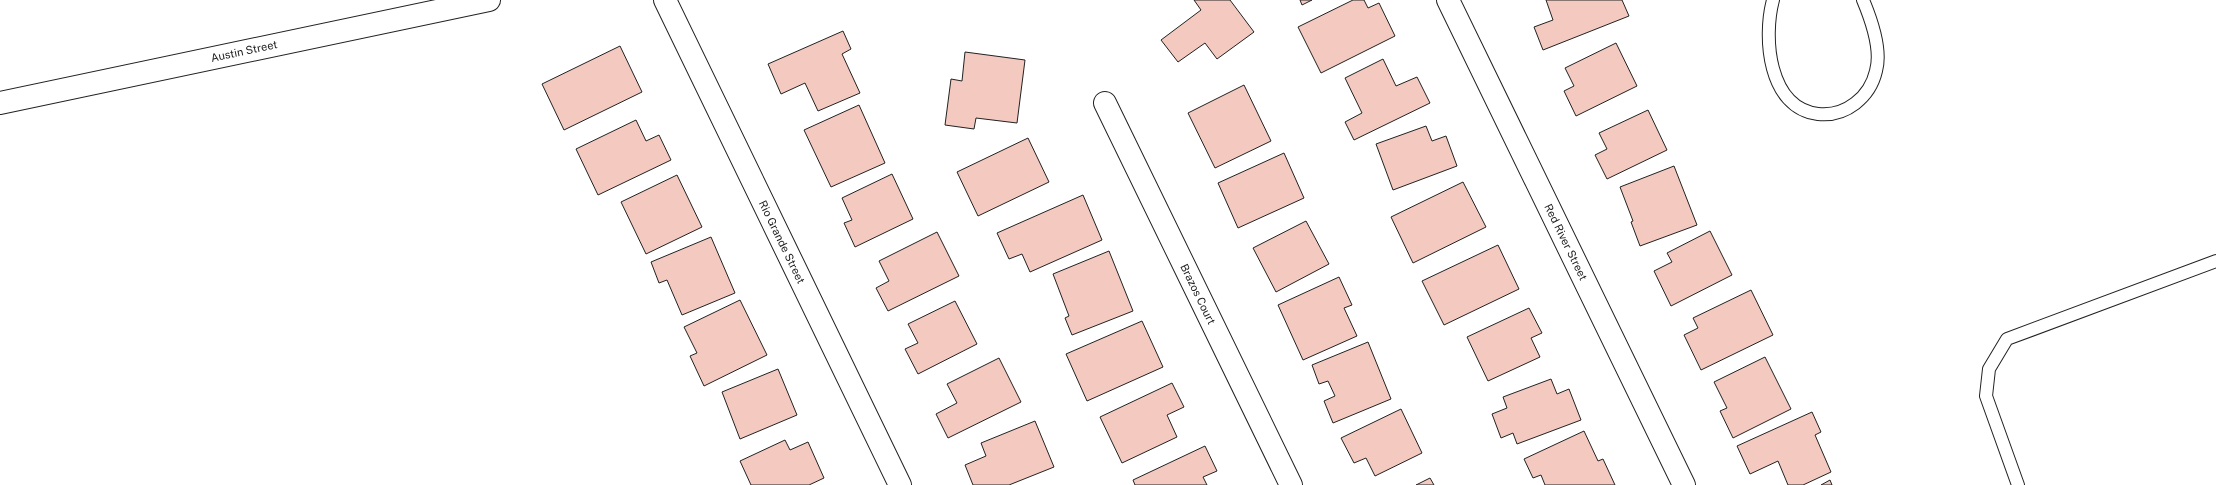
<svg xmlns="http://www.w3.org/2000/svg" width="2216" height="485" viewBox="0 0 2216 485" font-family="'Public Sans',sans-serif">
<rect width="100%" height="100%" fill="#fff"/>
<g fill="#f3c9c0" stroke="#222">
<polygon points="1194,0 1230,0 1254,32 1217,59 1205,43 1178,62 1161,40 1201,10"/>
<polygon points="1300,0 1312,0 1302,5"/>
<polygon points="1353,0 1364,0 1368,8 1379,3 1395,36 1321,73 1298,27"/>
<polygon points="1546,0 1622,0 1629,16 1543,50 1534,27 1553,20"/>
<polygon points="843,31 851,49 842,54 860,93 818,111 805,83 781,94 768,64"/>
<polygon points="1616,43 1637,86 1576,116 1564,91 1574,86 1565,68"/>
<polygon points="620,46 642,92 564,130 542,84"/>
<polygon points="965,52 1025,60 1017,123 976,118 974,129 945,125 951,79 962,81"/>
<polygon points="1383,59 1396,86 1417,77 1430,103 1354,140 1345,122 1362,113 1345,78"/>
<polygon points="1244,85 1271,141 1215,168 1188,113"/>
<polygon points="859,105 885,163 831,187 804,130"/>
<polygon points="1648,110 1667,150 1607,179 1595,155 1607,149 1599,133"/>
<polygon points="636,120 646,141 659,135 671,160 598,195 576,149"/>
<polygon points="1426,126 1432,141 1446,136 1457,166 1393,190 1376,144"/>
<polygon points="1028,138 1049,182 978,216 957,172"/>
<polygon points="1284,153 1304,198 1238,228 1218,183"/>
<polygon points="1674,166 1697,225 1640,246 1631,222 1633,221 1620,187"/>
<polygon points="892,174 913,219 855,247 844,223 852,220 842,198"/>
<polygon points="677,175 702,227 646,254 621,202"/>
<polygon points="1463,182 1486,227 1413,263 1391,217"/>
<polygon points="1083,195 1102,240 1030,272 1022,254 1009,259 997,233"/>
<polygon points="1306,221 1329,264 1276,292 1253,248"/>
<polygon points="1710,231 1732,275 1671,306 1654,271 1672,262 1667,253"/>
<polygon points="937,232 959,276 888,311 876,288 889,281 879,261"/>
<polygon points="711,237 735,293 682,315 667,280 659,283 651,262"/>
<polygon points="1498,245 1519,289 1444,325 1422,281"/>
<polygon points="1109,251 1133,311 1072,335 1065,318 1069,316 1053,274"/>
<polygon points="1339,277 1352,305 1344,308 1357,336 1303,360 1278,305"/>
<polygon points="1751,290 1773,335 1701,370 1684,335 1698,328 1693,318"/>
<polygon points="740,300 767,355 704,386 690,356 697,353 684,327"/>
<polygon points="955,301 977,344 918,374 905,349 918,343 908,324"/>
<polygon points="1529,308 1542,333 1531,338 1540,357 1488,381 1467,337"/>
<polygon points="1142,321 1163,367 1087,401 1066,354"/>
<polygon points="1368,342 1391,399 1333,423 1324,401 1335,396 1328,381 1319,384 1312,365"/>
<polygon points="1765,357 1791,409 1733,438 1720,411 1727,408 1714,382"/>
<polygon points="999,358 1021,402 948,438 936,414 957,403 947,384"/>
<polygon points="778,369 797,415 740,439 722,392"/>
<polygon points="1551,379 1557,394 1569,389 1581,420 1517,444 1513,433 1501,438 1492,414 1507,408 1503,397"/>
<polygon points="1172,383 1184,407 1167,415 1177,437 1122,463 1100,417"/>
<polygon points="1401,409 1422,453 1375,476 1366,458 1354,463 1341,438"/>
<polygon points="1812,412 1821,432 1815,435 1831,472 1803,485 1788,485 1778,461 1750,474 1737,446"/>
<polygon points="1035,421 1054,467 1009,485 973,485 965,465 986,456 981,443"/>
<polygon points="1584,431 1598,461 1603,459 1615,485 1545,485 1541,475 1533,478 1524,459"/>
<polygon points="785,440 790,450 808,442 824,478 809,485 751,485 740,461"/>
<polygon points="1205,446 1217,471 1203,477 1207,485 1135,485 1133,480"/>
<polygon points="1430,478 1434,485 1416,485"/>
<polygon points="1830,480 1832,485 1821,485"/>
</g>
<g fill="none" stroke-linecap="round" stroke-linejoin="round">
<g stroke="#222" stroke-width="14">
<g id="service">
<path d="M 1773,0 C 1763,37 1768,108 1818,114 C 1846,117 1870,97 1876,71 C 1882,50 1871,19 1863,0"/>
<polyline points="2018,485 1986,396 1989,369 2007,339 2216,261"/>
</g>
</g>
<g stroke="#222" stroke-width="24">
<g id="minor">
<polyline points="665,0 900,485"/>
<polyline points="1448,0 1684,485"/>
<polyline points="0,103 489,0"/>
<polyline points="1105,103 1291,485"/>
</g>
</g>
<use href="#service" stroke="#fff" stroke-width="12"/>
<use href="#minor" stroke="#fff" stroke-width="22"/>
</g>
<g text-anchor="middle" stroke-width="3" stroke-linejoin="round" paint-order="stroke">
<g font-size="11" fill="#222" stroke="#fff">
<text transform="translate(244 51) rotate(-12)" y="4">Austin Street</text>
<text transform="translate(782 242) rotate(64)" y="4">Rio Grande Street</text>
<text transform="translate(1566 242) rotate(64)" y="4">Red River Street</text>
<text transform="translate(1198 294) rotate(64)" y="4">Brazos Court</text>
</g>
</g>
</svg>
